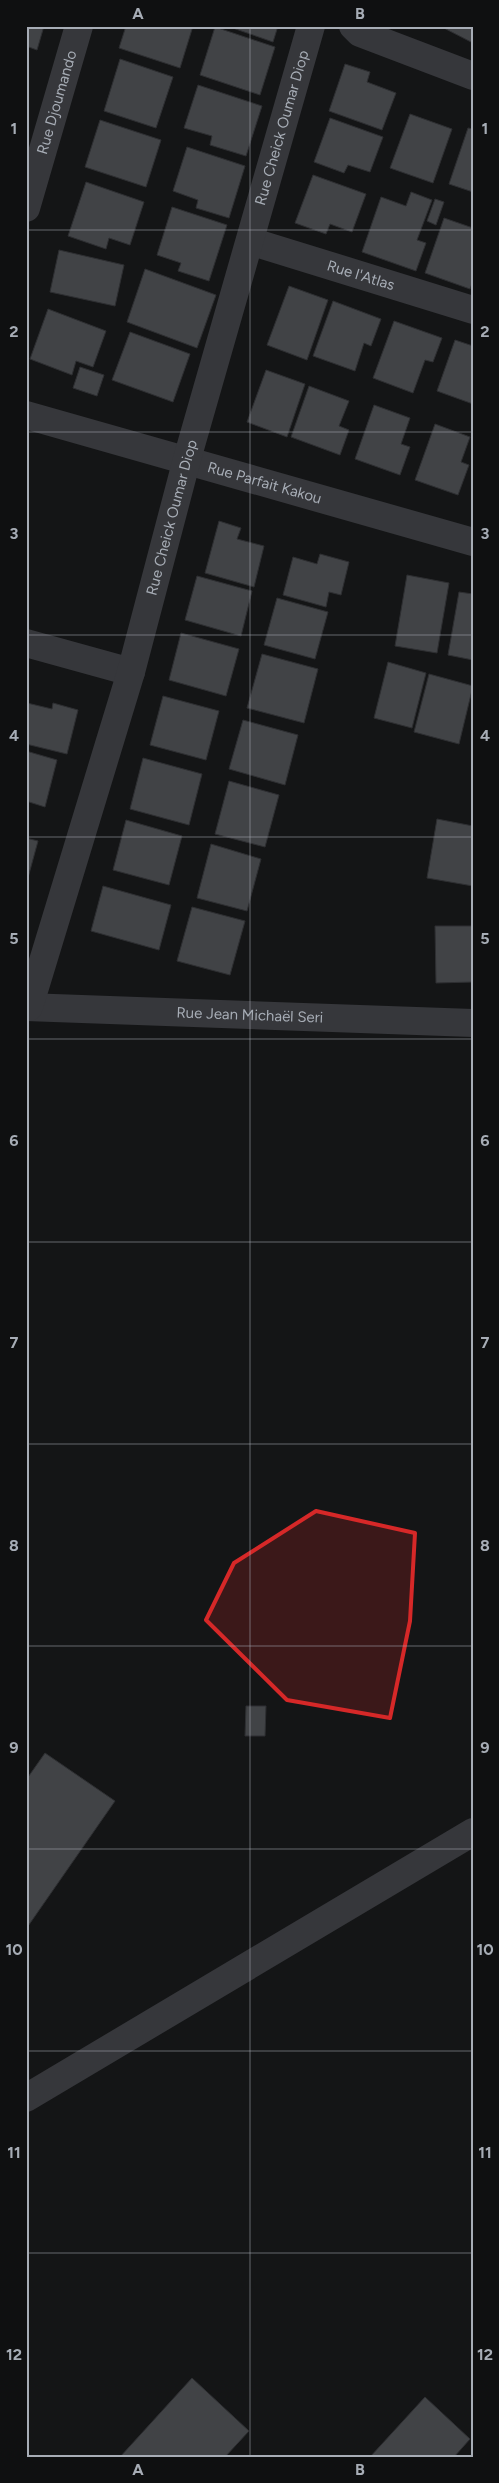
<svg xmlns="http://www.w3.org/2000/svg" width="499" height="2483" viewBox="0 0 499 2483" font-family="Figtree,sans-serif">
<rect width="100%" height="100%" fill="#141516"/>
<g fill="#414346" stroke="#2e2f32">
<polygon points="26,26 44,26 37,50 26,46"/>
<polygon points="126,26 193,26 180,68 119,48"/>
<polygon points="227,26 278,26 273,42"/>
<polygon points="440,26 473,26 473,43"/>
<polygon points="215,27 275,47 260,95 200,75"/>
<polygon points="120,59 173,77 156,128 104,111"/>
<polygon points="345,64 370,72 367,82 396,93 382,130 329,111"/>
<polygon points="198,85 262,106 246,156 210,145 212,136 184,128"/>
<polygon points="410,114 452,129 433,183 390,168"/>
<polygon points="330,118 383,137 370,172 348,165 344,173 314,162"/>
<polygon points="100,120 161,140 146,187 85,167"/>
<polygon points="468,128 473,129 473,192 449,184"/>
<polygon points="187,147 245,166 229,218 196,208 198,200 173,191"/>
<polygon points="313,175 366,194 352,232 330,224 326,234 295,223"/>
<polygon points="86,182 144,202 130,245 109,238 106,249 68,236"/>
<polygon points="411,192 432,200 417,240 426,243 416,271 362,252 381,197 406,206"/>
<polygon points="435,199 444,202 436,225 427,221"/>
<polygon points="172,207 227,225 209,281 178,271 181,263 157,255"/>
<polygon points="444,218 473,228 473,281 470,289 425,273"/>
<polygon points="59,250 124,265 115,306 50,292"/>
<polygon points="145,269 216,295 197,348 127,322"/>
<polygon points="289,286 328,300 307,360 267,345"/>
<polygon points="333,301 381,319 371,346 364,343 355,371 313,356"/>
<polygon points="48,309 106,331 93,367 76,361 72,375 30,359"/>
<polygon points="394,321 442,338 433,362 425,360 413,393 373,378"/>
<polygon points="130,332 190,354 173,402 112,380"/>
<polygon points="455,340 473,346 473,404 437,391"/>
<polygon points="80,367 104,375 97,396 73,388"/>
<polygon points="266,370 305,384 287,437 247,422"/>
<polygon points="309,386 349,401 339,426 349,430 340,455 291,437"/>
<polygon points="374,405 410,418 401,444 410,447 400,475 355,459"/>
<polygon points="435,424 470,437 461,462 469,465 458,495 415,480"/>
<polygon points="219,521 241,528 237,539 264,546 254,587 205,573"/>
<polygon points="320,554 349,562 341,595 329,592 326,607 283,595 293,557 317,564"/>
<polygon points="407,575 449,583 437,653 395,646"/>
<polygon points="197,576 252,591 241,636 185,620"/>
<polygon points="459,592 473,594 473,660 448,655"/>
<polygon points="277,598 328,612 315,659 264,645"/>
<polygon points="181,633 239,649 226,696 169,680"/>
<polygon points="262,654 318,669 304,723 247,708"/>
<polygon points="388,662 426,673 412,728 374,718"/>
<polygon points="429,674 473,686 459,744 414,732"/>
<polygon points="163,696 219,711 206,760 150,745"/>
<polygon points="27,703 52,709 53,703 78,710 67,754 26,744"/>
<polygon points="243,720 298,735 285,785 229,769"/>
<polygon points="26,751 57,760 45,807 26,801"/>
<polygon points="143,758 202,774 189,825 130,809"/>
<polygon points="229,781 279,795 265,847 215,834"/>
<polygon points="437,819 473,826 473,886 427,878"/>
<polygon points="126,820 182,836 169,885 113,870"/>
<polygon points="26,838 38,841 26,885"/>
<polygon points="211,844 261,859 247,911 197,898"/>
<polygon points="103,886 171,905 159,950 91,931"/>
<polygon points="192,907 245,921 230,975 177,961"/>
<polygon points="435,926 473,926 473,982 436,983"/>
<polygon points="246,1706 266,1706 265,1736 245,1736"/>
<polygon points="45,1753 115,1801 26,1929 26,1780"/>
<polygon points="192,2378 249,2431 225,2457 120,2457"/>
<polygon points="425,2397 470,2439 454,2457 370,2457"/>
</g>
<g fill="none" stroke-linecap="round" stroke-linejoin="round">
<g stroke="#36373b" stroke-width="28">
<polyline points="353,26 360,33 473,76"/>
<path id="s1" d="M 26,208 L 79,26"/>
<path id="s2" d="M 250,241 L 473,310"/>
<path id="s3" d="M 26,415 L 473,542"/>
<polyline points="26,643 131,672"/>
<path id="s4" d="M 26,1007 L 473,1023"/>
<path id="s5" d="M 29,1007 L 131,672 L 187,459 L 311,26"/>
<polyline points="26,2098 473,1832"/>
</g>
</g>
<path fill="#d62828" fill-opacity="0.2" stroke="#d62828" stroke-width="4" stroke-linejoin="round" d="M 316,1511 L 415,1533 L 410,1621 L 390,1718 L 287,1700 L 206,1620 L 234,1563 Z"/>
<path fill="none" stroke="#a7adb6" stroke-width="1" stroke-opacity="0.55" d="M 250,26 L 250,2457M 26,230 L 473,230M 26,432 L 473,432M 26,635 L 473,635M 26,837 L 473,837M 26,1039 L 473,1039M 26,1242 L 473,1242M 26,1444 L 473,1444M 26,1646 L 473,1646M 26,1849 L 473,1849M 26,2051 L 473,2051M 26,2253 L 473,2253"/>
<g text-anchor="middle" stroke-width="4.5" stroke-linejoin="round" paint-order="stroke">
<g font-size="15" fill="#a7adb6" stroke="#0f1011">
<text dy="5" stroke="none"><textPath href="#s1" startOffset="110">Rue Djoumando</textPath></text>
<text dy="5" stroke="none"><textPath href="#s5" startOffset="915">Rue Cheick Oumar Diop</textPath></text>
<text dy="5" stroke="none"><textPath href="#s2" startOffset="116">Rue l'Atlas</textPath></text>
<text dy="5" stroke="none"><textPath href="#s3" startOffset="248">Rue Parfait Kakou</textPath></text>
<text dy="5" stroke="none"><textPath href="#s5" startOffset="510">Rue Cheick Oumar Diop</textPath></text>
<text dy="5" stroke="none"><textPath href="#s4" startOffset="224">Rue Jean Michaël Seri</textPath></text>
</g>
</g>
<rect width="499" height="2483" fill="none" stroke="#0f1011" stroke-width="55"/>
<rect x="28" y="28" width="444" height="2428" fill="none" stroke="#a7adb6" stroke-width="2"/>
<g font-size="16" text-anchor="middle" font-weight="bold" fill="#a7adb6">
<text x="138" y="19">A</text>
<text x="360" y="19">B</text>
<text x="14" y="134">1</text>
<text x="485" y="134">1</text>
<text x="14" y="337">2</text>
<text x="485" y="337">2</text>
<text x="14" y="539">3</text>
<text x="485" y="539">3</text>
<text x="14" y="741">4</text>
<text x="485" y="741">4</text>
<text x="14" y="944">5</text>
<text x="485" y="944">5</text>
<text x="14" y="1146">6</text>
<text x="485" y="1146">6</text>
<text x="14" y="1348">7</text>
<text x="485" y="1348">7</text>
<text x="14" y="1551">8</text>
<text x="485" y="1551">8</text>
<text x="14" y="1753">9</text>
<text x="485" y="1753">9</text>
<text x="14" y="1955">10</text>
<text x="485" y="1955">10</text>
<text x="14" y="2158">11</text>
<text x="485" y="2158">11</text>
<text x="14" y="2360">12</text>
<text x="485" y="2360">12</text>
<text x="138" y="2475">A</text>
<text x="360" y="2475">B</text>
</g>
</svg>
